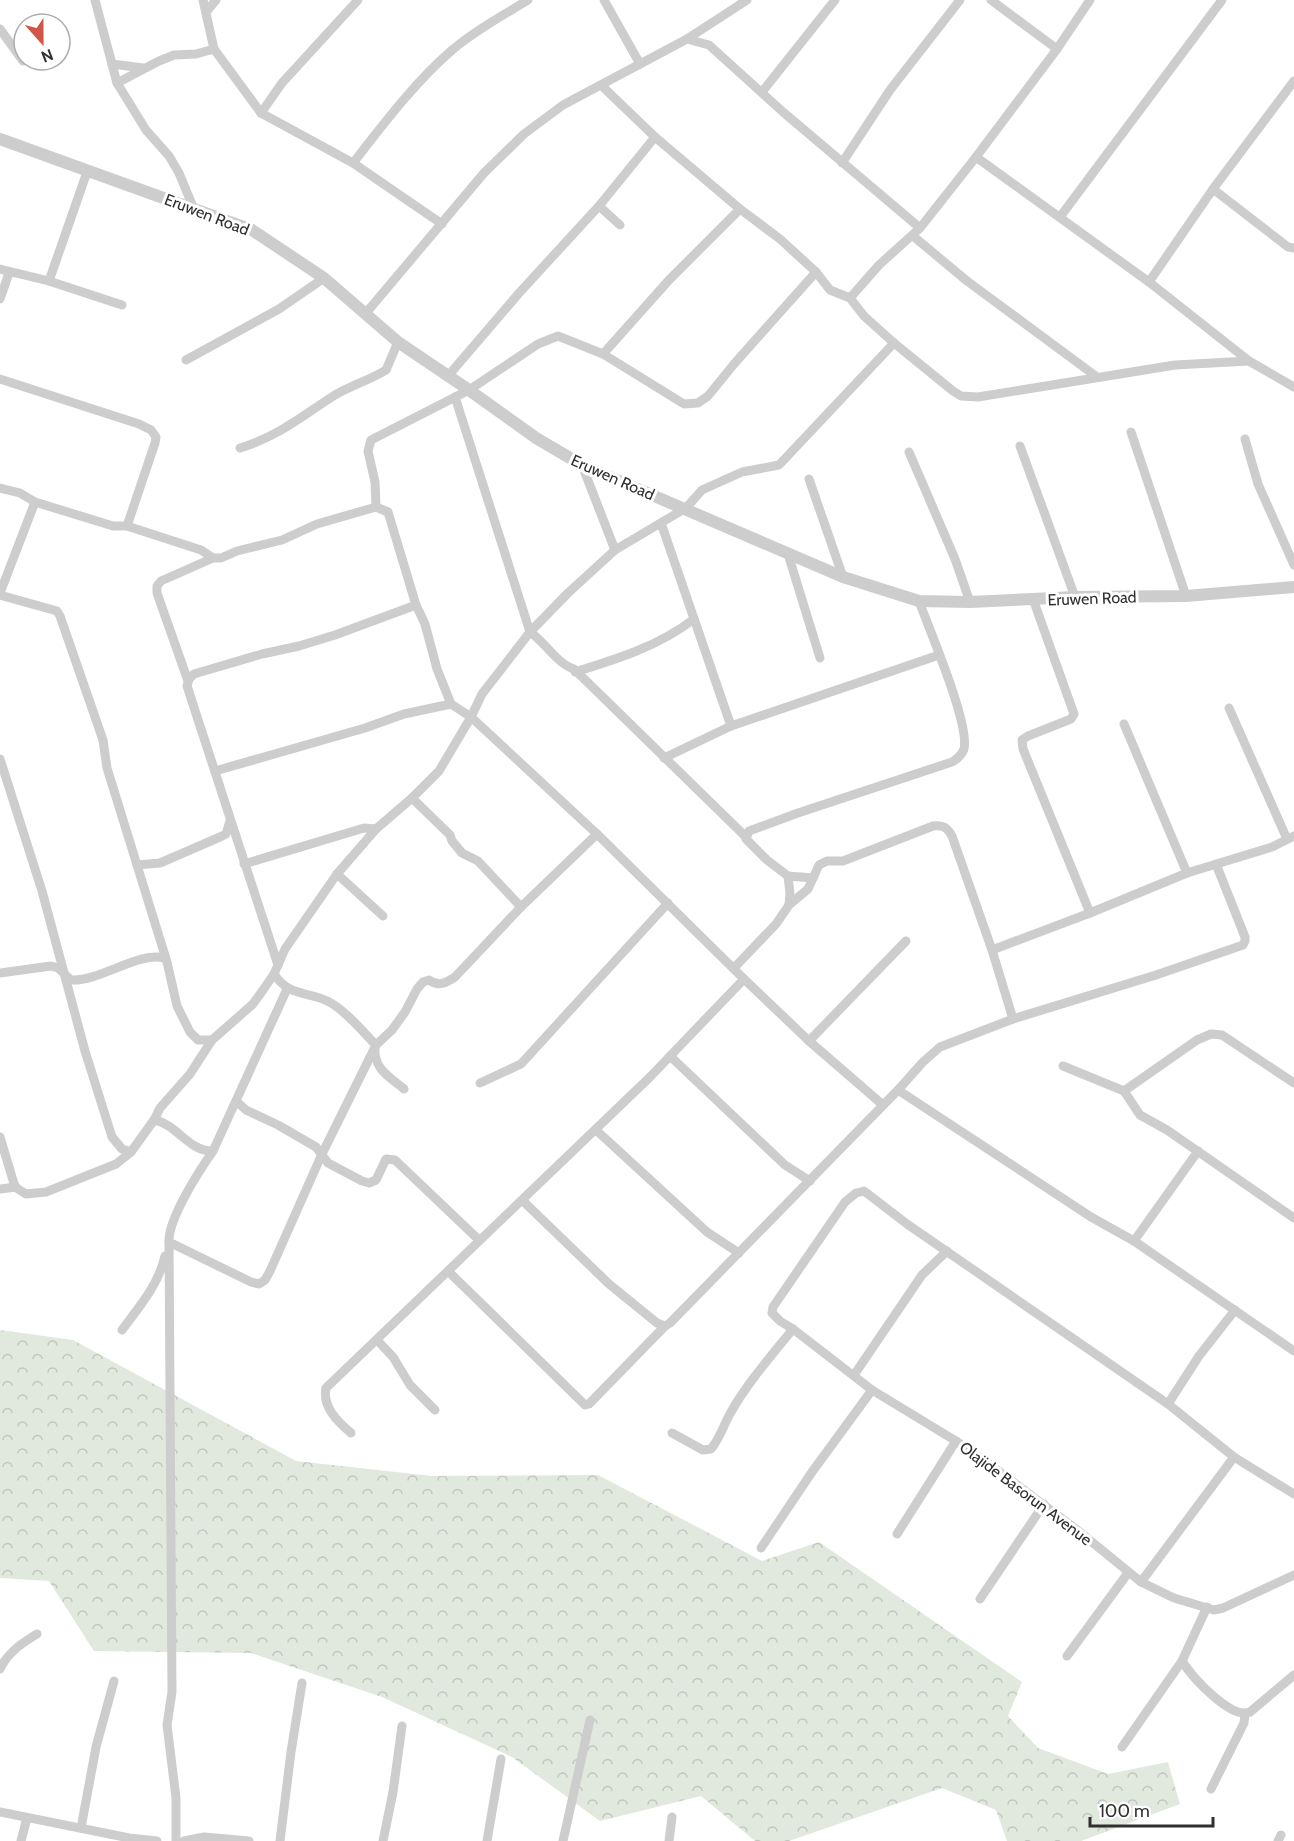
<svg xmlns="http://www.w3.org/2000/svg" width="1294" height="1841" viewBox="0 0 1294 1841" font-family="Cabin,sans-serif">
<defs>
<pattern id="forest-crowns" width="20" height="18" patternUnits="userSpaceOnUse" patternTransform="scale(1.5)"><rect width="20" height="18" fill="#e1e8dd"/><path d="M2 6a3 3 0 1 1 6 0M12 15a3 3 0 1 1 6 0" fill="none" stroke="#c1c7be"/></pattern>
</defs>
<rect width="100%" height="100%" fill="#fff"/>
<polygon fill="url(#forest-crowns)" points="0,1330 73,1340 296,1461 432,1476 598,1475 762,1561 819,1542 1022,1682 1008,1716 1038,1748 1108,1774 1168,1762 1180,1804 1081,1841 1007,1841 996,1810 942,1788 789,1841 755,1841 701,1796 600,1821 512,1757 382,1697 251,1653 94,1651 49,1581 0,1578"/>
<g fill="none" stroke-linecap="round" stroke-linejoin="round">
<g stroke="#cdcdcd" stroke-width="9">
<polyline points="95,0 117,83 146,130 169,156 179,173 193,207"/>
<polyline points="203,0 214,49 261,113 353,163 442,224"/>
<polyline points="604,0 640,64"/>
<polyline points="991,0 1057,49"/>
<polyline points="206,12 216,0"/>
<polyline points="0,29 23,61"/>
<polyline points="687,39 709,45 783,112 920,228"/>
<polyline points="112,64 143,68"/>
<polyline points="117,83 159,61 174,55 196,54 214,49"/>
<polyline points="602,86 655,137 740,209 780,239 816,272 830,290 850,298 864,316 894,343 953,391 961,396 978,397 1175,365 1249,361"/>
<polyline points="762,92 835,0"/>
<polyline points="261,113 282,83 358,0"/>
<polyline points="976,157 1149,282 1249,361 1294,387"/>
<path d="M 353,163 C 382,126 415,82 451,51 C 474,31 502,16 528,0"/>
<polyline points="842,163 890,90 960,0"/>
<polyline points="1213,189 1288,247 1294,248"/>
<polyline points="599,206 620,225"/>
<polyline points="1060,217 1222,0"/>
<polyline points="913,236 967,281 1097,377"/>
<polyline points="0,269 49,281 122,305"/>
<polyline points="49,281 87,172"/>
<polyline points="1149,282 1213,189 1294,81"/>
<polyline points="850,298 879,265 920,228 976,157 1057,49 1090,0"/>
<polyline points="0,299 9,273"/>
<polyline points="366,313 484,173 524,134 563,105 687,39 747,0"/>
<polyline points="603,354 669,280 740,209"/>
<polyline points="186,360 279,309 324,278"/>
<polyline points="448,376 520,292 599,206 655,137"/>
<polyline points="0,379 139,424 151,430 156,437 155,443 127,526"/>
<path d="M 455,397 L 530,632 C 545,642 556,663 574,669 L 746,837"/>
<polyline points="1131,432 1186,596"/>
<polyline points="1245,439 1258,484 1294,565"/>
<polyline points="1020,446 1075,597"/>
<path d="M 240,448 C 279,436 302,416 335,395 C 352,385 370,380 386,370 L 398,342"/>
<polyline points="909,452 955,559 970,602"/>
<polyline points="582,465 615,550"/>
<polyline points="809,479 843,577"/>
<polyline points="0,488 20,493 35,502 113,526 127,526 201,550 213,558 221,558 237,551 282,540 317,524 376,507 388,512 416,605 425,624 437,669 451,704 471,717 597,834 744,979 809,1041 883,1105"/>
<polyline points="376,507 375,482 368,451 371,440 469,390 538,344 558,336 603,354 684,404 698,403 708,396 734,364 816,272"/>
<polyline points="661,523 731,726"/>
<polyline points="788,554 820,658"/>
<polyline points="0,593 35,502"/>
<polyline points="0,595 57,611 60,616 103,740 107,768 167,962 177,1006 190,1032 198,1040 212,1040"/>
<polyline points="1033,599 1074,714 1071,719 1028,736 1022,740 1023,749 1090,913"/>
<path d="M 575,672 C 617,659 659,646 694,619"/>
<polyline points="188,681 157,593 157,586 161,581 213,558"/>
<polyline points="1229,708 1287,839"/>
<polyline points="1124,724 1187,873"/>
<polyline points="664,758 731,726 939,655"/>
<polyline points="0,759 42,891 85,1051 112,1137 122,1149 131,1152"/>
<polyline points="215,771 365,728 404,714 451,704"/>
<polyline points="412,798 450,835 452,841 462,853 478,861 521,907"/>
<polyline points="244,864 364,828 376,829"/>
<polyline points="137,865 160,863 220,837 226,834 230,821"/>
<polyline points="337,874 383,916"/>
<polyline points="788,876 790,894 789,905"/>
<path d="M 813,878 L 788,876 L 767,860 L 746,839 L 749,831 L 798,813 L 952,762 C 957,759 962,755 964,749 C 970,724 929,629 919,601"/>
<polyline points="992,950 1090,913 1187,873 1272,847 1294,836"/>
<polyline points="278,965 187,686 189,679 194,674 262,654 299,646 335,635 416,605"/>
<path d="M 734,968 L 776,924 L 789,905 L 808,889 L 819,865 L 827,861 L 843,861 L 933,826 C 943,825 947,827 952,836 L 992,950 L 1013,1019"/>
<path d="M 0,973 L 51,966 L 58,968 L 71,980 C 99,982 139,951 164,958"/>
<path d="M 274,974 C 291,999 309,990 331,1003 C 348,1013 362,1031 376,1045"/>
<polyline points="809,1041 906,941"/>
<path d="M 375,1047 C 373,1069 390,1077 404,1089"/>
<polyline points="670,1056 785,1165 810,1181"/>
<polyline points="1063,1066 1124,1091 1197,1040 1211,1034 1222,1035 1294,1083"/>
<polyline points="480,1083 521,1064 668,903"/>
<polyline points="898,1090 1091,1217 1134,1241 1294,1351"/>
<polyline points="1124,1091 1140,1115 1167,1130 1294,1218"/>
<polyline points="236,1101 246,1110 278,1125 316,1147 328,1163 362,1181 369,1183 376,1180 386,1159 395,1160 479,1240"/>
<path d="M 154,1120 C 177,1124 189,1152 213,1151 C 199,1171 168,1219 169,1242 L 251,1282 L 259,1284 L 265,1280 L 270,1271 L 322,1154 L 376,1045 L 392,1030 L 405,1012 L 417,989 L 423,982 L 429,980 C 439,987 445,983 455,977 L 521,907 L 597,834"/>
<polyline points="596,1130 707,1232 739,1253"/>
<polyline points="0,1137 15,1187 26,1194 46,1192 116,1164 131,1152 154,1120 160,1108 190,1074 212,1040 253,1004 263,990 274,974 285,949 337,874 376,829 412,798 439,771 471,717 482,694 530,632 568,593 615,550 686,508 702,490 742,472 779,465 894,343"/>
<polyline points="213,1151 287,989"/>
<polyline points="0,1189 16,1187"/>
<polyline points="523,1201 609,1284 657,1323 665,1326 670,1323 898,1090 923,1062 940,1047 1013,1019 1156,975 1243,945 1245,941 1245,937 1216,864"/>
<polyline points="1134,1241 1198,1151"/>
<polyline points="169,1242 172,1692 167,1725 176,1798 176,1841"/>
<polyline points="448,1271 585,1405 589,1404 665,1326"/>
<path d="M 122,1330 C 139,1307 159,1284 165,1256"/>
<polyline points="377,1340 393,1357 410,1385 435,1410"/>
<polyline points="854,1375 922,1275 947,1251"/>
<polyline points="1168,1404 1199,1356 1235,1310"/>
<path d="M 351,1433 C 338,1422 322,1407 326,1388 L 650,1077 L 744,979"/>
<path d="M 672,1433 L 703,1450 L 711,1449 C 720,1438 724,1424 731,1412 C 748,1382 772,1355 793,1329"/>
<polyline points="1294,1494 1234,1457 1168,1404 907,1224 864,1191 856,1193 845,1202 773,1307 772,1313 780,1321 793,1329 872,1390 956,1441 992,1466 1076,1529 1141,1582 1174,1598 1214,1610 1223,1608 1294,1575"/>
<polyline points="897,1534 956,1441"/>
<polyline points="761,1548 812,1472 872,1390"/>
<polyline points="1141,1582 1234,1457"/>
<polyline points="980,1599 1044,1504"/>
<path d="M 1207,1607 L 1182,1661 C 1192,1677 1231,1720 1250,1712 L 1294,1675"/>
<polyline points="1067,1656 1128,1573"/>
<path d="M 0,1669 C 8,1652 21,1644 37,1634"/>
<polyline points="1122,1747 1182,1661"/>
<polyline points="1211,1789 1244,1723 1245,1714"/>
<polyline points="0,1812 129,1838 157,1841"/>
<polyline points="81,1828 96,1747 114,1681"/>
<polyline points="21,1841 27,1818"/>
<polyline points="184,1841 204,1837 249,1841"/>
<polyline points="280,1841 291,1752 302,1683"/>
<polyline points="383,1841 393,1792 402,1726"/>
<polyline points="487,1841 501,1759"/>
<polyline points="563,1841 590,1720"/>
<polyline points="669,1841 672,1817"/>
<polyline points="1278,1841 1281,1835"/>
</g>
<polyline stroke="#cdcdcd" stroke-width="12" points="0,139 252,230 324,278 398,342 469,390 536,438 582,465 843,577 919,601 970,602 1075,597 1186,596 1294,587"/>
</g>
<g text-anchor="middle" stroke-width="6" stroke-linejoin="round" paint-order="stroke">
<g font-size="16" fill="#303030" stroke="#fff">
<text transform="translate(207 214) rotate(21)" y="6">Eruwen Road</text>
<text transform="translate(613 477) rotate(24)" y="6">Eruwen Road</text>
<text transform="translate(1092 598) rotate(-2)" y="6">Eruwen Road</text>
<text transform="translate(1026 1493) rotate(37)" y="6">Olajide Basorun Avenue</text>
</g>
</g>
<g transform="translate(42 42) rotate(159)"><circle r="28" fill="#ffffff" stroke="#acacac" stroke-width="1.5"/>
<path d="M0-4.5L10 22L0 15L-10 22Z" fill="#d15648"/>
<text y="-9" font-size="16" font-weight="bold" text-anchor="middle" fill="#303030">N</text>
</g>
<path d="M1090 1817v9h123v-9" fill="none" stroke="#303030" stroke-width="3"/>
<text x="1099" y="1817" font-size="18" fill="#303030" stroke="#ffffff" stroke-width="4.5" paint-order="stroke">100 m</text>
</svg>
